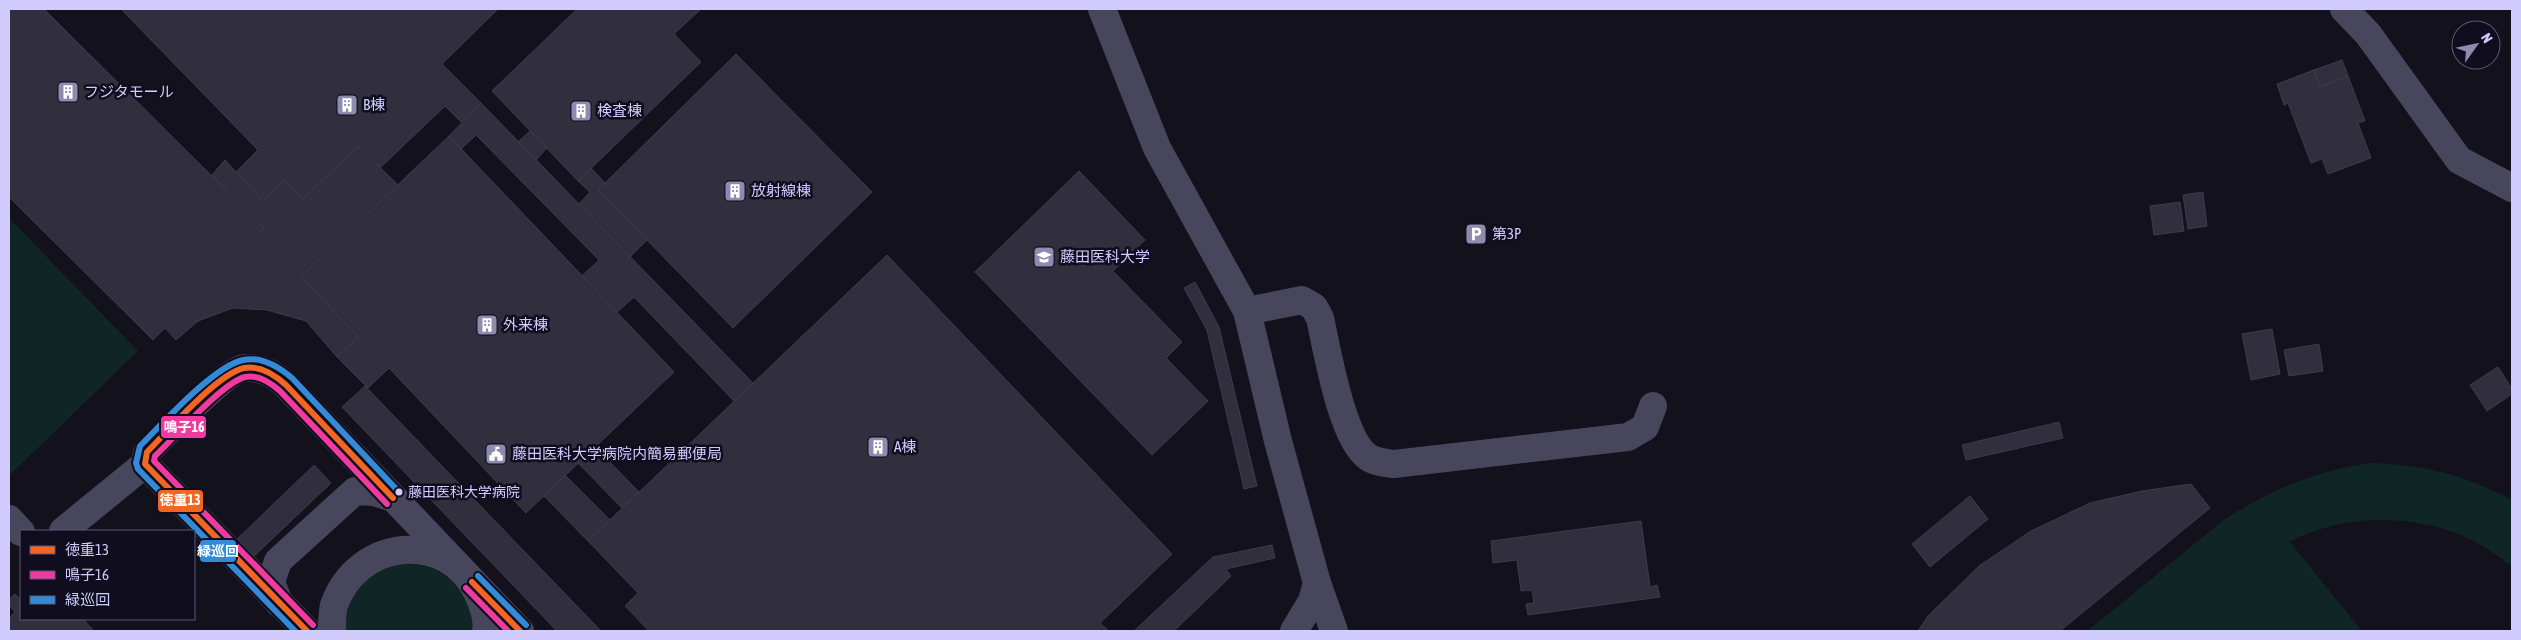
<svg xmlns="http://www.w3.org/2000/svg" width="2521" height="640" viewBox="0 0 2521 640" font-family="'Asap Condensed','Noto Sans JP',sans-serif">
<rect width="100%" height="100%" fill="#13111b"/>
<g fill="#102525">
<polygon points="9,218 138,351 11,474 9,471"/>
<path d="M 2370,463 C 2423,464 2465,475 2512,500 L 2512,566 C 2495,554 2477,541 2456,533 C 2403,514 2340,515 2290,542 L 2362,631 L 2087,631 L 2225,519 C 2268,491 2318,470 2370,463 Z"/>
<path d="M 403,563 C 410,564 419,563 426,566 C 451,575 477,602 472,631 L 345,631 C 345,592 367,572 403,563 Z"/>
</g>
<g fill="#312e3d" stroke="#3e3b4e">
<polygon points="9,9 44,9 264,228 153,340 9,197"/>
<polygon points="121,9 498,9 442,64 481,103 461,122 445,106 380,168 358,146 303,199 284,180 263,201 236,172 258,150"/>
<polygon points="577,9 701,9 674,34 701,62 578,181 492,91"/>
<polygon points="736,54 872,192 733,328 598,190"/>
<polygon points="2342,60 2348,76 2320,87 2314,70"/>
<polygon points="2314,70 2320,87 2348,76 2365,121 2358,123 2371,158 2328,174 2322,159 2311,163 2288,103 2284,105 2277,84"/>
<polygon points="481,103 753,383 734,401 634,297 616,313 582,276 599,260 476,135 461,149 449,136"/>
<polygon points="530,131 547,148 536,160 518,142"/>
<polygon points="449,136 674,372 526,513 389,368 368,388 337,357 358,337 301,277"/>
<polygon points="358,146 398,185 301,277 358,337 337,357 306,321 267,310 233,308 198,321 176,340 165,328 264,228 212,175 225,160 263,201 284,180 303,199"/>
<polygon points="591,168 605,183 598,190 647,240 630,257 579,204 590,192 578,181"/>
<polygon points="1079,171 1145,240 1113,271 1182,342 1166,358 1208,401 1152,455 975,272"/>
<polygon points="2203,192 2207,226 2188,229 2183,195"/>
<polygon points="2180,202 2184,231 2154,235 2150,206"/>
<polygon points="887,255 1172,554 1100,623 1109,631 649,631 625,606 638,593 588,541"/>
<polygon points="1195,282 1219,327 1257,486 1244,489 1207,330 1184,288"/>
<polygon points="2272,329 2280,374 2251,380 2242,334"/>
<polygon points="2319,344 2323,371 2289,376 2284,350"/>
<polygon points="2498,367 2512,389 2512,394 2487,411 2470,385"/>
<polygon points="365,386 601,631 557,631 342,407"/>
<polygon points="2059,422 2063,438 1966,460 1962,445"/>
<polygon points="595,447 639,492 622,508 578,463"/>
<polygon points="314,465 331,483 250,560 234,542"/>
<polygon points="565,475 610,520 588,541 544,496"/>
<polygon points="2191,484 2210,508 2060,631 1918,631 1928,616 1979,566 2031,531 2090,503 2142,491"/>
<polygon points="1970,496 1988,519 1930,567 1912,544"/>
<polygon points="1641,521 1650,587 1657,585 1660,597 1528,615 1526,604 1534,603 1532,590 1521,591 1517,560 1493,563 1491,541"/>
<polygon points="1272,545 1275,558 1226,569 1231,576 1174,631 1134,631 1213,557"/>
<polygon points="15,594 21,600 21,619 83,619 94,631 9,631 9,618 15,612 9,605 9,599"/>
</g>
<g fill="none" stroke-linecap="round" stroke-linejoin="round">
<g stroke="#47465c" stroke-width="28">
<polyline points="1102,9 1157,148 1247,311 1278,441 1317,583 1334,631"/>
<polyline points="2344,9 2368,34 2459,160 2512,188"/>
<path d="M 1247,311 L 1302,300 L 1314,307 L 1320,318 C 1327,350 1342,440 1368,457 C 1375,462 1386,463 1394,464 L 1628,437 L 1645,427 L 1653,406"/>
<polyline points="9,519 21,532"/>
<polyline points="63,531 145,464"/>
<polyline points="279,603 271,582 278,561 355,491 374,492 393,498"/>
<path d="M 307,631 L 145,464 L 147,452 C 164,436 226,369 245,368 C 262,367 274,374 286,385 L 520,631"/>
<path d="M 332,631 C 332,623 332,612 334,605 C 358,538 447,529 478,594 C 483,605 488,619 486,631"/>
<polyline points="1294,631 1312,601 1317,583"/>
</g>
<g stroke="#100d1f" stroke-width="10">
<g id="bus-1">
<polyline points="472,582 520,631"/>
<path d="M 307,631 L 145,464 L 147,452 C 168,431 217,374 244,368 C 260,365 275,375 286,385 L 393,498"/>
</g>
</g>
<g stroke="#100d1f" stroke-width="10">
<g id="bus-2">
<polyline points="466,588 508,631"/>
<path d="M 313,625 L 154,461 L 155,456 C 174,438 222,383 245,377 C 258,374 271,383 280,391 L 387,504"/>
</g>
</g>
<g stroke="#100d1f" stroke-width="10">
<g id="bus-3">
<polyline points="478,576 526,625"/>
<path d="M 295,631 L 138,469 L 136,463 L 140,446 C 162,424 214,366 243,360 C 261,356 279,367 292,378 L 399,492"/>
</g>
</g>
<use href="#bus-1" stroke="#f26522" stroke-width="6"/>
<use href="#bus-2" stroke="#f13a9d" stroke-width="6"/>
<use href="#bus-3" stroke="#338bd7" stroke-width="6"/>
</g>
<defs>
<g id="building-square" transform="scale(1.125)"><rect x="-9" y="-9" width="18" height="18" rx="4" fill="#8e8bae" stroke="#100d1f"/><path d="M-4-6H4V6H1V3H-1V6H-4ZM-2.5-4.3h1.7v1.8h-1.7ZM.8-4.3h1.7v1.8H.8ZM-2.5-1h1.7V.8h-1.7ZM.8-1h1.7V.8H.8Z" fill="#fff"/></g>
<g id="parking-square" transform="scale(1.125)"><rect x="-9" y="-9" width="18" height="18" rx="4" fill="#8e8bae" stroke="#100d1f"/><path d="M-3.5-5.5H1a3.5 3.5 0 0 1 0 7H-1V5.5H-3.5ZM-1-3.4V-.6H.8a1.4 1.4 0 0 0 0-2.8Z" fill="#fff"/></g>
<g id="university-square" transform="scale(1.125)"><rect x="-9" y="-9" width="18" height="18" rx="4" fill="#8e8bae" stroke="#100d1f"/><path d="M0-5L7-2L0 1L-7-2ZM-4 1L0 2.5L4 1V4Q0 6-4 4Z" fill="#fff"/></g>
<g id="civic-square" transform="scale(1.125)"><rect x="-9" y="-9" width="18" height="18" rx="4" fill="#8e8bae" stroke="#100d1f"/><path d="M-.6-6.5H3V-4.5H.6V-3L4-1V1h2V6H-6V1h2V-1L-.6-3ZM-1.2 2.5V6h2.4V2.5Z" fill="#fff"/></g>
</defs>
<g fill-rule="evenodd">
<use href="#building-square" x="68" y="92"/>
<use href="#building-square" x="347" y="105"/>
<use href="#building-square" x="581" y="111"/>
<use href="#building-square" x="735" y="191"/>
<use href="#parking-square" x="1476" y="234"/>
<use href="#university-square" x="1044" y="257"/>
<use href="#building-square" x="487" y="325"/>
<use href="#building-square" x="878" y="447"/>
<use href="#civic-square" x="496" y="454"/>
</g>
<circle fill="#d1ccfd" stroke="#100d1f" stroke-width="2" cx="399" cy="492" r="4.5"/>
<g text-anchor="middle" stroke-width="5" stroke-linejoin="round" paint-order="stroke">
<g font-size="14" fill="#d1ccfd" stroke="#100d1f" text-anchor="start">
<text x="408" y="497">藤田医科大学病院</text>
</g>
<g font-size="15" fill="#d1ccfd" stroke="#100d1f" text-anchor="start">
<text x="84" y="97">フジタモール</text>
<text x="363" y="110">B棟</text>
<text x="597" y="116">検査棟</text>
<text x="751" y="196">放射線棟</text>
<text x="1492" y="239">第3P</text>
<text x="1060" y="262">藤田医科大学</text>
<text x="503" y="330">外来棟</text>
<text x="894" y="452">A棟</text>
<text x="512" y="459">藤田医科大学病院内簡易郵便局</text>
</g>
</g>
<g stroke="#100d1f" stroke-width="2">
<rect x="160" y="415" width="47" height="24" rx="5" fill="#f13a9d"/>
<rect x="157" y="489" width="47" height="24" rx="5" fill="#f26522"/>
<rect x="199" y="539" width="38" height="24" rx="5" fill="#338bd7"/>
</g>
<g font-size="14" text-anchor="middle" font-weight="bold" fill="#fff">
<text x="184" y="432">鳴子16</text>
<text x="180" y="505">徳重13</text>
<text x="218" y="556">緑巡回</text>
</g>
<rect width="2521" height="640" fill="none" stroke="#d1ccfd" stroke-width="20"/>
<rect x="20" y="530" width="175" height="90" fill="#100d1f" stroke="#5d5978"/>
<rect x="30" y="546" width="25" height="8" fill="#f26522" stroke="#5d5978"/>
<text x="65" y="555" font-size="15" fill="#d1ccfd">徳重13</text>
<rect x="30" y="571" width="25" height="8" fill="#f13a9d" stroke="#5d5978"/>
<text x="65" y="580" font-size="15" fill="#d1ccfd">鳴子16</text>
<rect x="30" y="596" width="25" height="8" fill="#338bd7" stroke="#5d5978"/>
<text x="65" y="605" font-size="15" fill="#d1ccfd">緑巡回</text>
<g transform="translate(2476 45) rotate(57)"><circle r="24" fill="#100d1f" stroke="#5d5978"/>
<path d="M0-4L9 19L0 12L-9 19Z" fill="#8e8bae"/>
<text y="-8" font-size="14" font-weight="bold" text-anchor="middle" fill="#d1ccfd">N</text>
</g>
</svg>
